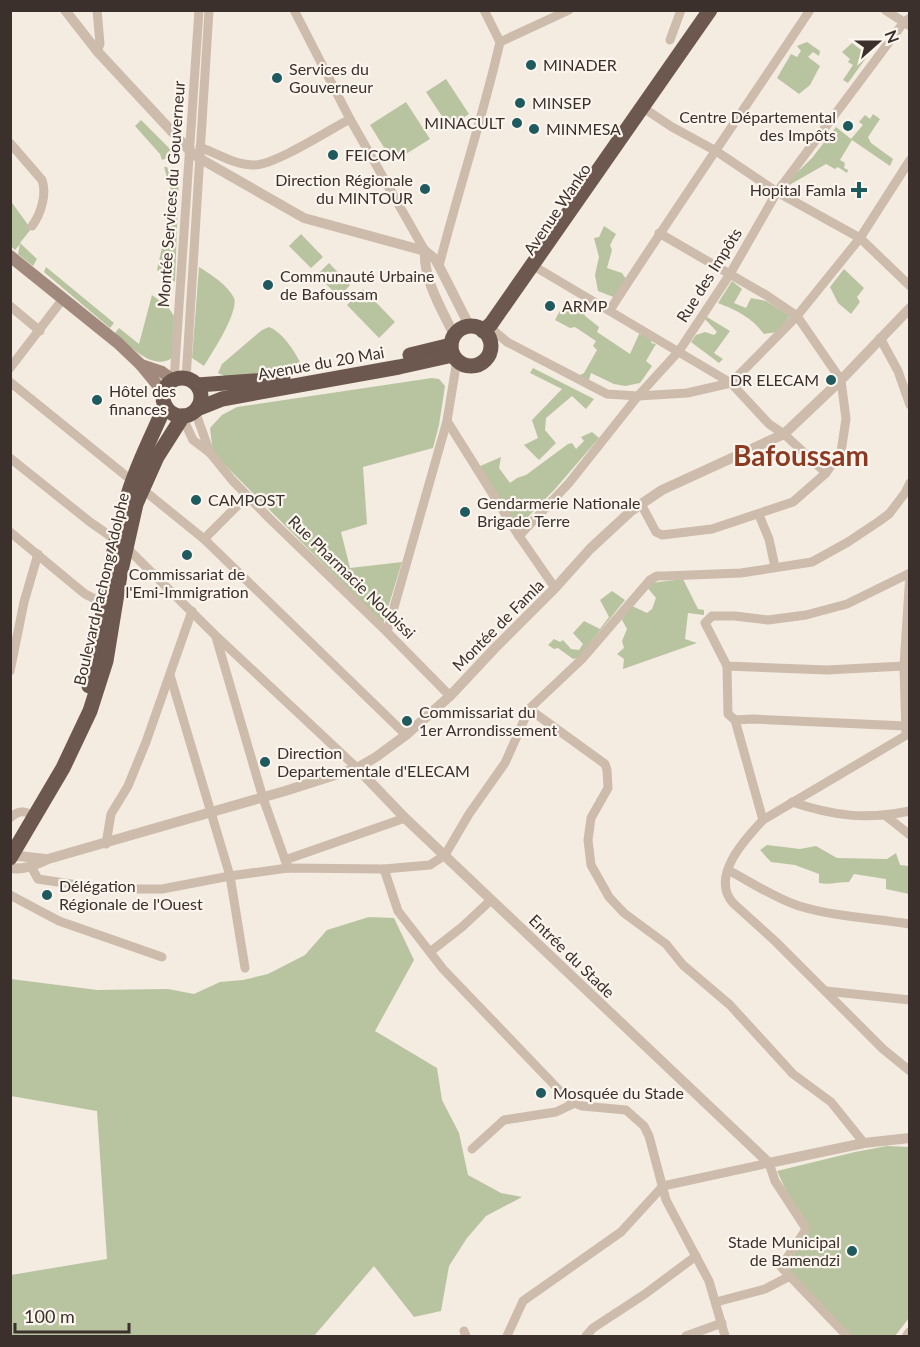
<svg xmlns="http://www.w3.org/2000/svg" width="920" height="1347" viewBox="0 0 920 1347" font-family="Lato,sans-serif">
<rect width="100%" height="100%" fill="#f4ebe1"/>
<g fill="#b8c4a0">
<polygon points="807,42 820,51 819,56 813,52 808,57 820,66 810,85 799,94 777,78 791,54 797,57 801,51 797,46"/>
<polygon points="852,43 868,55 848,83 843,80 853,65 848,62 850,59 842,52"/>
<polygon points="446,79 469,114 449,127 426,92"/>
<polygon points="406,102 430,139 393,162 370,125"/>
<polygon points="873,114 880,119 868,137 871,143 893,159 890,166 852,140 840,160 845,163 844,168 848,170 847,173 838,167 835,169 826,164 777,192 812,158 836,127 851,139 863,125 859,122 865,115 870,119"/>
<polygon points="141,120 176,155 162,160 160,154 135,126"/>
<polygon points="164,167 167,167 169,172 179,169 179,172 175,282 157,270 173,198"/>
<polygon points="10,200 31,229 20,243 37,259 33,266 18,254 20,244 15,250 11,246"/>
<polygon points="604,226 616,234 610,245 612,250 607,268 622,273 626,279 616,298 598,291 595,275 599,257 594,238 599,237"/>
<polygon points="301,234 323,257 311,268 289,246"/>
<polygon points="329,263 350,285 339,297 317,275"/>
<polygon points="46,267 114,323 110,328 44,272"/>
<path d="M 199,267 C 210,274 228,285 234,298 C 239,312 212,353 204,366 L 192,358 Z"/>
<polygon points="844,269 864,288 857,297 860,302 851,314 838,303 830,287"/>
<path d="M 732,281 L 742,289 L 734,303 L 746,308 L 751,298 L 766,301 L 790,316 L 777,332 L 764,334 C 751,317 738,311 718,303 Z"/>
<polygon points="363,289 395,322 379,338 347,305"/>
<path d="M 152,295 L 168,307 L 174,316 L 172,358 C 152,371 130,346 115,333 L 119,328 L 139,344 Z"/>
<polygon points="568,308 583,308 585,316 599,327 597,332 630,354 639,334 653,338 651,343 656,344 646,361 652,366 640,383 625,386 614,384 591,373 588,383 576,377 584,373 597,350 593,346 596,341 575,327 570,328 555,320 561,309"/>
<polygon points="707,317 730,331 714,353 723,359 719,363 691,342 696,335 705,332 714,335 717,332 705,319"/>
<path d="M 269,327 C 284,333 298,356 304,371 L 285,375 L 227,377 L 218,373 L 222,364 L 262,330 Z"/>
<polygon points="533,368 594,399 586,409 572,396 546,418 545,430 556,443 539,460 524,445 538,438 532,420 562,389 530,373"/>
<polygon points="432,378 439,379 445,386 439,425 433,448 363,467 367,524 341,532 350,568 402,562 383,624 213,453 210,428 222,415 237,407"/>
<polygon points="592,432 599,438 555,489 523,522 515,522 478,467 501,457 499,468 510,483 517,478 526,475 568,444 572,443 576,449 584,441 581,437"/>
<polygon points="683,579 698,609 704,610 704,615 688,613 685,639 697,643 623,669 624,659 617,654 624,648 622,641 627,629 622,620 630,605 647,613 652,609 656,598 646,586 651,583"/>
<polygon points="612,591 625,600 578,658 573,659 558,648 554,649 548,645 554,639 560,642 563,640 571,649 579,650 583,644 573,633 584,621 600,629 609,617 600,600"/>
<path d="M 767,845 L 800,849 L 816,846 L 837,858 L 887,859 L 896,853 L 900,865 L 909,866 L 909,894 L 886,889 L 886,879 L 854,874 L 849,882 C 838,882 829,885 819,883 L 819,874 L 795,865 L 771,862 L 760,850 Z"/>
<polygon points="369,917 394,918 414,960 375,1031 437,1068 442,1100 459,1133 468,1175 501,1193 522,1197 486,1216 467,1238 449,1266 441,1311 414,1317 374,1266 314,1336 11,1336 11,1275 107,1259 97,1111 11,1096 11,979 97,990 168,989 194,994 220,982 243,980 268,974 305,955 327,930"/>
<polygon points="887,1146 909,1147 909,1318 895,1336 847,1336 783,1267 806,1234 777,1171 855,1152"/>
</g>
<g fill="none" stroke-linecap="round" stroke-linejoin="round">
<g stroke="#cdbbac" stroke-width="9">
<polyline points="97,10 100,44 97,51"/>
<polyline points="294,10 350,119 425,251"/>
<polyline points="885,10 910,26"/>
<polyline points="670,40 681,10"/>
<polyline points="500,42 569,10"/>
<polyline points="642,107 672,127 716,151 777,192 860,238 910,286"/>
<path d="M 10,143 L 42,180 C 47,194 41,214 32,226"/>
<path d="M 200,147 C 217,154 236,165 254,165 C 275,165 329,130 350,119"/>
<polyline points="532,265 731,383 769,424 784,434 826,473"/>
<path d="M 439,266 C 458,191 483,117 500,42 L 484,10"/>
<polyline points="10,306 40,331"/>
<path d="M 610,310 C 675,209 743,111 810,10"/>
<polyline points="493,330 507,342 607,394 638,396 687,393 731,383 797,316 860,238 910,160"/>
<polyline points="880,338 898,371 910,405"/>
<polyline points="10,368 62,300"/>
<polyline points="186,379 209,10"/>
<polyline points="174,380 199,10"/>
<polyline points="10,382 204,539 406,735"/>
<polyline points="195,411 210,453"/>
<polyline points="184,416 186,425 193,440 210,453 232,480 269,518 387,632 450,696"/>
<polyline points="447,421 519,536 555,588"/>
<polyline points="10,458 90,522 126,547 215,635 357,768"/>
<polyline points="641,504 656,532 662,535 712,529 793,502 826,473 841,452 846,419 841,380 797,316 766,295 659,233"/>
<polyline points="759,515 769,539 775,567"/>
<polyline points="10,532 85,594 97,600 107,602"/>
<polyline points="519,536 569,483 638,396 679,351 730,274 777,192 904,22 910,18"/>
<polyline points="204,539 247,496"/>
<polyline points="387,632 447,421 457,360"/>
<polyline points="216,637 263,798 288,868"/>
<polyline points="727,666 728,714 735,720"/>
<polyline points="904,666 827,670 727,666 705,623 712,616 735,616 768,620 806,615 847,604 908,574"/>
<polyline points="10,671 24,602 38,554"/>
<polyline points="170,675 230,876 245,968"/>
<polyline points="529,709 605,764 607,770 608,788 591,818 588,840 591,865 609,897 624,913 666,944 683,965 730,1005 793,1074 831,1102 864,1143"/>
<polyline points="906,732 904,666 910,573"/>
<path d="M 910,733 L 763,820 C 744,840 710,877 733,903 L 775,941 L 883,1049 L 910,1071"/>
<path d="M 792,802 C 834,816 865,820 910,811"/>
<polyline points="886,816 910,835"/>
<path d="M 10,818 C 20,809 26,811 36,817"/>
<polyline points="763,820 735,720 753,719 906,726"/>
<polyline points="106,844 111,814 128,786 146,742 192,611"/>
<polyline points="285,860 405,818"/>
<polyline points="33,861 33,870 38,879 104,889 162,889 230,876 288,868 384,869 430,865 445,855 469,814 505,763 529,709 582,659 650,580 657,576 665,576 741,573 812,562 848,542 878,522 889,514 905,493 910,483"/>
<polyline points="384,869 398,911 443,969 560,1091 575,1103 582,1106 626,1110 644,1126 649,1136 666,1200 709,1281 725,1336"/>
<path d="M 728,870 C 751,882 774,898 799,906 C 836,917 872,918 910,924"/>
<polyline points="10,895 59,921 162,957"/>
<polyline points="430,952 462,927 491,900"/>
<polyline points="826,991 910,1000"/>
<polyline points="472,1149 504,1120 556,1112 575,1103"/>
<polyline points="716,1302 765,1289 790,1276"/>
<polyline points="464,1331 466,1336"/>
<polyline points="507,1336 523,1301 621,1232 663,1186 769,1163 775,1181 805,1227 805,1231 781,1267 847,1336"/>
<polyline points="586,1336 593,1328 645,1294 696,1256"/>
<polyline points="686,1336 722,1323"/>
</g>
<g stroke="#cdbbac" stroke-width="10">
<polyline points="65,10 97,51 190,151 199,158 304,218 425,251 435,259 439,266 470,327"/>
<path d="M 425,251 C 423,279 442,310 454,335"/>
<polyline points="357,768 405,818 769,1163 864,1143 910,1138"/>
<polyline points="10,855 45,859"/>
<path d="M 10,868 C 25,870 35,865 48,859 L 285,791 L 357,768 L 376,757 L 406,735 L 450,696 L 494,649 L 555,588 L 590,549 L 631,511 L 662,490 L 784,434 L 841,380 L 910,308"/>
<polyline points="907,1336 910,1332"/>
</g>
<g stroke="#a18a7d" stroke-width="12">
<polyline points="10,256 118,343 141,365 164,393"/>
<polyline points="141,365 162,372 173,380"/>
</g>
<g stroke="#6c584f" stroke-width="15">
<circle cx="471" cy="346" r="20"/>
<polyline points="483,331 491,324 710,10"/>
<polyline points="410,355 451,345"/>
<circle cx="182" cy="397" r="19"/>
<polyline points="197,385 283,379"/>
<polyline points="197,409 222,399 399,367 453,355"/>
<path d="M 89,686 C 103,626 108,564 125,505 C 134,471 151,438 165,406"/>
<polyline points="10,858 63,768 90,711 106,661 120,575 136,504 157,457 183,416"/>
</g>
</g>
<g fill="#1f5a5e" stroke="#fbf5ee" stroke-width="2">
<circle cx="531" cy="65" r="6"/>
<circle cx="277" cy="78" r="6"/>
<circle cx="520" cy="103" r="6"/>
<circle cx="517" cy="123" r="6"/>
<circle cx="848" cy="126" r="6"/>
<circle cx="534" cy="129" r="6"/>
<circle cx="333" cy="155" r="6"/>
<circle cx="425" cy="189" r="6"/>
<path d="M856 181h6v6h6v6h-6v6h-6v-6h-6v-6h6z"/>
<circle cx="268" cy="285" r="6"/>
<circle cx="550" cy="306" r="6"/>
<circle cx="831" cy="380" r="6"/>
<circle cx="97" cy="400" r="6"/>
<circle cx="196" cy="500" r="6"/>
<circle cx="465" cy="512" r="6"/>
<circle cx="187" cy="555" r="6"/>
<circle cx="407" cy="721" r="6"/>
<circle cx="265" cy="762" r="6"/>
<circle cx="47" cy="895" r="6"/>
<circle cx="541" cy="1093" r="6"/>
<circle cx="852" cy="1251" r="6"/>
</g>
<g text-anchor="middle" stroke-width="4.5" stroke-linejoin="round" paint-order="stroke">
<g font-size="16" fill="#3b302b" stroke="#fbf5ee" text-anchor="start">
<text x="543" y="71">MINADER</text>
<text x="289" y="75">Services du<tspan x="289" dy="18">Gouverneur</tspan></text>
<text x="532" y="109">MINSEP</text>
<text x="836" y="123" text-anchor="end">Centre Départemental<tspan x="836" dy="18">des Impôts</tspan></text>
<text x="505" y="129" text-anchor="end">MINACULT</text>
<text x="546" y="135">MINMESA</text>
<text x="345" y="161">FEICOM</text>
<text x="413" y="186" text-anchor="end">Direction Régionale<tspan x="413" dy="18">du MINTOUR</tspan></text>
<text x="846" y="196" text-anchor="end">Hopital Famla</text>
<text x="280" y="282">Communauté Urbaine<tspan x="280" dy="18">de Bafoussam</tspan></text>
<text x="562" y="312">ARMP</text>
<text x="819" y="386" text-anchor="end">DR ELECAM</text>
<text x="109" y="397">Hôtel des<tspan x="109" dy="18">finances</tspan></text>
<text x="208" y="506">CAMPOST</text>
<text x="477" y="509">Gendarmerie Nationale<tspan x="477" dy="18">Brigade Terre</tspan></text>
<text x="187" y="580" text-anchor="middle">Commissariat de<tspan x="187" dy="18">l'Emi-Immigration</tspan></text>
<text x="419" y="718">Commissariat du<tspan x="419" dy="18">1er Arrondissement</tspan></text>
<text x="277" y="759">Direction<tspan x="277" dy="18">Departementale d'ELECAM</tspan></text>
<text x="59" y="892">Délégation<tspan x="59" dy="18">Régionale de l'Ouest</tspan></text>
<text x="553" y="1099">Mosquée du Stade</text>
<text x="840" y="1248" text-anchor="end">Stade Municipal<tspan x="840" dy="18">de Bamendzi</tspan></text>
</g>
<g font-size="16" fill="#3b302b" stroke="#fbf5ee">
<text transform="translate(171 194) rotate(-86)" y="6">Montée Services du Gouverneur</text>
<text transform="translate(557 209) rotate(-56)" y="6">Avenue Wanko</text>
<text transform="translate(709 275) rotate(-58)" y="6">Rue des Impôts</text>
<text transform="translate(321 363) rotate(-10)" y="6">Avenue du 20 Mai</text>
<text transform="translate(352 577) rotate(44)" y="6">Rue Pharmacie Noubissi</text>
<text transform="translate(101 589) rotate(-77)" y="6">Boulevard Pachong Adolphe</text>
<text transform="translate(498 625) rotate(-45)" y="6">Montée de Famla</text>
<text transform="translate(572 956) rotate(44)" y="6">Entrée du Stade</text>
</g>
<g font-size="28" font-weight="bold" fill="#8c3b22" stroke="#fbf5ee">
<text x="801" y="466">Bafoussam</text>
</g>
</g>
<rect width="920" height="1347" fill="none" stroke="#3b302b" stroke-width="24"/>
<g transform="translate(878 42) rotate(69)" stroke="#fbf5ee" stroke-width="4.5" paint-order="stroke">
<path d="M0-4.5L10 22L0 15L-10 22Z" fill="#3b302b"/>
<text y="-9" font-size="16" font-weight="bold" text-anchor="middle" fill="#3b302b">N</text>
</g>
<path d="M15 1323v9h114v-9" fill="none" stroke="#3b302b" stroke-width="3"/>
<text x="24" y="1323" font-size="18" fill="#3b302b" stroke="#fbf5ee" stroke-width="4.5" paint-order="stroke">100 m</text>
</svg>
